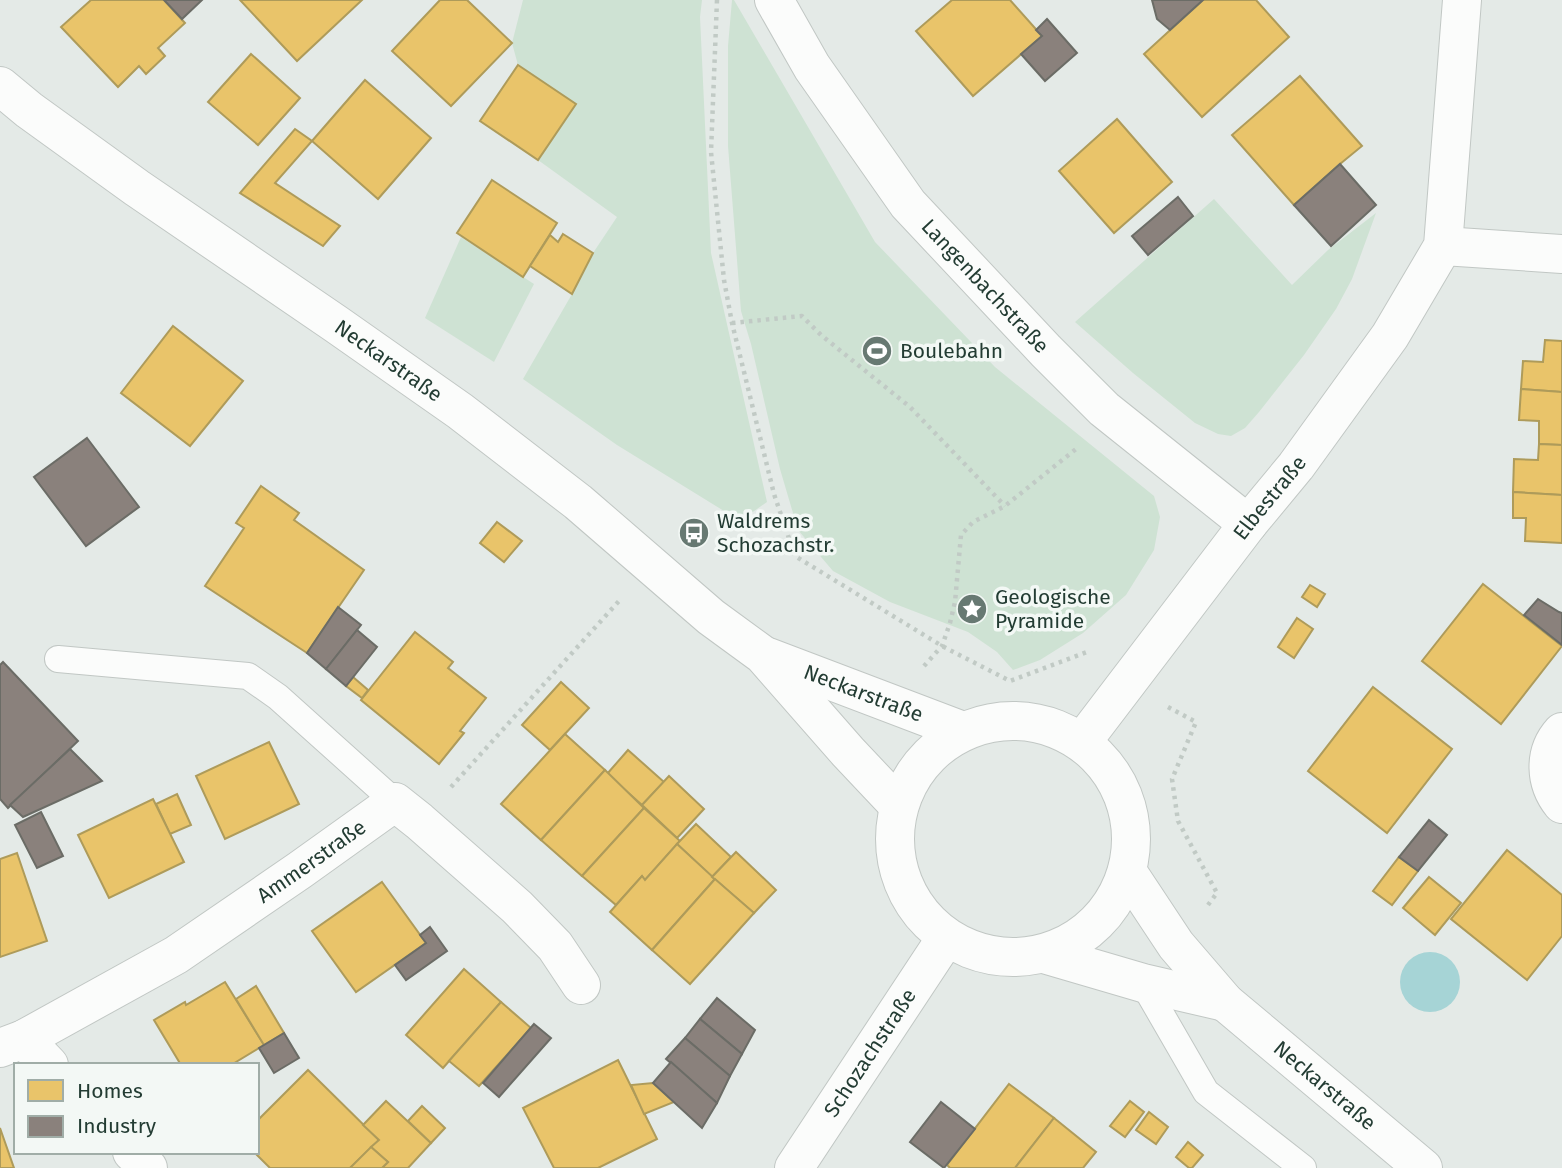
<svg xmlns="http://www.w3.org/2000/svg" width="1562" height="1168" viewBox="0 0 1562 1168" font-family="'Fira Sans',sans-serif">
<rect width="100%" height="100%" fill="#e4eae7"/>
<g fill="#cee2d3">
<polygon points="523,0 702,0 700,17 711,253 767,502 747,516 724,511 617,445 523,379 572,294 593,253 617,217 538,160 575,104 518,65 512,43"/>
<polygon points="732,0 734,0 875,242 995,367 1154,496 1160,517 1154,550 1126,595 1083,633 1040,660 1013,670 997,652 968,632 890,602 833,571 798,530 780,469 751,344 741,311 728,146 728,46"/>
<polygon points="1214,199 1292,285 1328,250 1376,213 1352,279 1336,309 1304,355 1259,412 1245,428 1231,436 1218,434 1195,423 1133,373 1075,322"/>
<polygon points="461,237 534,284 494,362 425,318"/>
</g>
<circle fill="#a6d4d6" cx="1430" cy="982" r="30"/>
<g fill="#e9c46a" stroke="#ae9b5a" stroke-width="2">
<polygon points="91,0 164,0 185,23 158,48 165,56 146,74 139,66 118,87 61,27"/>
<polygon points="240,0 362,0 297,61"/>
<polygon points="440,0 467,0 512,43 451,106 392,51"/>
<polygon points="952,0 1010,0 1042,36 973,96 916,31"/>
<polygon points="1203,0 1256,0 1289,37 1202,117 1144,54"/>
<polygon points="251,54 300,98 258,145 208,102"/>
<polygon points="518,65 576,104 538,160 480,121"/>
<polygon points="1300,76 1362,146 1340,164 1294,205 1232,135"/>
<polygon points="365,80 431,138 378,199 312,141"/>
<polygon points="1117,119 1172,182 1114,233 1059,171"/>
<polygon points="295,129 312,141 275,183 340,226 323,246 240,193"/>
<polygon points="492,180 557,223 523,277 457,233"/>
<polygon points="563,234 593,253 572,294 530,266 550,235 558,242"/>
<polygon points="173,326 243,381 190,446 121,393"/>
<polygon points="1545,340 1562,341 1562,392 1521,389 1523,361 1543,362"/>
<polygon points="1521,389 1562,392 1562,445 1539,444 1539,421 1519,420"/>
<polygon points="1539,444 1562,445 1562,495 1513,492 1514,459 1538,460"/>
<polygon points="261,486 299,513 294,520 364,570 307,653 205,586 244,528 236,523"/>
<polygon points="1513,492 1562,495 1562,543 1525,541 1526,518 1513,518"/>
<polygon points="497,522 522,541 504,562 480,543"/>
<polygon points="1483,584 1562,646 1501,724 1422,661"/>
<polygon points="1310,585 1325,594 1317,607 1302,597"/>
<polygon points="1297,618 1313,629 1294,658 1278,647"/>
<polygon points="415,632 453,662 448,668 486,698 460,731 464,733 439,764 361,700"/>
<polygon points="353,677 368,690 362,698 346,686"/>
<polygon points="561,682 589,708 550,750 522,725"/>
<polygon points="1373,687 1452,749 1387,833 1308,771"/>
<polygon points="565,734 605,770 541,840 501,804"/>
<polygon points="269,742 299,804 225,839 196,776"/>
<polygon points="628,750 664,782 642,805 607,774"/>
<polygon points="605,770 644,808 582,876 541,840"/>
<polygon points="669,776 704,809 677,838 642,805"/>
<polygon points="177,794 191,825 170,834 156,804"/>
<polygon points="153,799 184,862 109,898 78,835"/>
<polygon points="644,808 680,841 645,880 642,876 616,905 582,876"/>
<polygon points="696,824 731,857 712,877 677,844"/>
<polygon points="677,844 715,879 652,950 610,912 642,876 645,880"/>
<polygon points="1507,850 1562,895 1562,936 1527,980 1451,919"/>
<polygon points="736,852 776,890 754,913 712,877"/>
<polygon points="17,853 47,941 0,957 0,859"/>
<polygon points="1399,857 1418,871 1392,905 1373,891"/>
<polygon points="1429,877 1461,903 1435,935 1403,908"/>
<polygon points="715,879 754,913 690,984 652,950"/>
<polygon points="382,882 426,943 356,992 312,931"/>
<polygon points="464,969 501,1002 443,1068 406,1035"/>
<polygon points="225,982 264,1045 231,1065 181,1065 154,1020 185,1002 186,1005"/>
<polygon points="256,986 284,1033 264,1045 236,999"/>
<polygon points="501,1002 531,1028 479,1086 449,1061"/>
<polygon points="618,1060 657,1139 598,1168 554,1168 523,1108"/>
<polygon points="308,1070 379,1140 350,1168 270,1168 254,1152 257,1152 257,1121"/>
<polygon points="653,1083 674,1102 644,1114 631,1085"/>
<polygon points="1009,1084 1054,1118 1015,1168 950,1168 947,1165"/>
<polygon points="386,1101 431,1143 408,1168 382,1168 388,1162 371,1147 379,1140 363,1125"/>
<polygon points="1130,1101 1144,1112 1125,1137 1110,1126"/>
<polygon points="422,1106 445,1128 431,1143 408,1121"/>
<polygon points="1149,1112 1168,1127 1156,1144 1136,1130"/>
<polygon points="1054,1118 1096,1152 1083,1168 1015,1168"/>
<polygon points="0,1128 14,1168 0,1168"/>
<polygon points="1188,1142 1203,1155 1192,1168 1189,1168 1176,1157"/>
<polygon points="371,1147 388,1162 382,1168 350,1168"/>
</g>
<g fill="#8a817c" stroke="#6b6c66" stroke-width="2">
<polygon points="164,0 202,0 182,19"/>
<polygon points="1152,0 1203,0 1170,30 1157,19"/>
<polygon points="1047,19 1077,53 1045,81 1021,54 1042,36 1036,30"/>
<polygon points="1340,164 1376,205 1331,246 1294,205"/>
<polygon points="1178,197 1193,216 1148,255 1132,236"/>
<polygon points="87,438 139,507 86,546 34,477"/>
<polygon points="1538,599 1559,612 1562,613 1562,645 1524,615"/>
<polygon points="338,607 361,625 326,669 307,653"/>
<polygon points="357,630 377,647 346,686 326,669"/>
<polygon points="3,662 78,741 8,808 0,799 0,665"/>
<polygon points="70,749 102,781 23,817 10,805"/>
<polygon points="41,812 63,856 37,868 15,825"/>
<polygon points="1429,820 1447,835 1418,871 1399,857"/>
<polygon points="430,927 447,951 406,980 395,965 426,943 420,935"/>
<polygon points="717,998 755,1030 742,1054 700,1019"/>
<polygon points="700,1019 742,1054 730,1076 685,1038"/>
<polygon points="534,1024 551,1038 499,1097 483,1083"/>
<polygon points="284,1033 299,1058 274,1073 259,1048"/>
<polygon points="685,1038 730,1076 717,1103 666,1059"/>
<polygon points="671,1062 717,1103 702,1128 653,1083"/>
<polygon points="941,1102 975,1129 944,1168 910,1142"/>
</g>
<g fill="none" stroke-linecap="round" stroke-linejoin="round">
<g stroke="#c1c7c4" stroke-width="28">
<g id="service">
<polyline points="58,659 248,676 278,697 395,802"/>
<polyline points="1143,983 1206,1092 1303,1168"/>
</g>
</g>
<g stroke="#c1c7c4" stroke-width="40">
<g id="minor">
<path id="s1" d="M 774,0 L 812,67 L 908,204 L 1046,351 L 1104,409 L 1248,524"/>
<polyline points="1443,246 1562,254"/>
<path d="M 1562,732 C 1543,753 1545,783 1562,804"/>
<path id="s2" d="M 1082,742 L 1248,524 L 1296,466 L 1390,336 L 1443,246 L 1462,0"/>
<polyline points="24,1039 49,1065"/>
<path id="s3" d="M 0,1048 L 24,1039 L 176,955 L 300,870 L 395,802 L 419,821 L 517,907 L 555,946 L 581,985"/>
<polyline points="132,1152 148,1168"/>
<path id="s4" d="M 794,1168 L 946,938"/>
</g>
</g>
<g stroke="#c1c7c4" stroke-width="40">
<g id="tertiary">
<path id="s5" d="M 0,86 L 29,110 L 137,188 L 336,324 L 460,411 L 578,502 L 711,617 L 763,655 L 848,752 L 898,805"/>
<path id="s6" d="M 768,657 L 963,731"/>
<circle cx="1013" cy="839" r="118"/>
<path id="s7" d="M 1127,871 L 1176,945 L 1225,1002 L 1423,1168"/>
<polyline points="1044,954 1143,983 1225,1002"/>
</g>
</g>
<g stroke="#c1cac5" stroke-width="4.5" stroke-dasharray="3.5 5" stroke-linecap="butt">
<polyline points="717,0 711,152 724,280 732,323 774,494 795,556 942,646 1010,681 1087,652 1089,654"/>
<polyline points="732,323 802,316 821,335 910,407 1005,506"/>
<polyline points="924,666 942,646 950,623 955,602 961,535 973,522 1005,506 1076,449"/>
<polyline points="1168,707 1196,722 1172,779 1178,821 1217,893 1208,905"/>
<polyline points="451,787 619,601"/>
</g>
<use href="#service" stroke="#fbfcfb" stroke-width="26"/>
<use href="#minor" stroke="#fbfcfb" stroke-width="38"/>
<use href="#tertiary" stroke="#fbfcfb" stroke-width="38"/>
</g>
<defs>
<g id="stadium-disc" transform="scale(1.575)"><circle r="9.5" fill="#677972" stroke="#f3f8f5"/><path d="M0-5a6.5 5 0 1 0 0 10a6.5 5 0 1 0 0-10ZM-3.5-1.8h7v3.6h-7Z" fill="#fff"/></g>
<g id="bus-disc" transform="scale(1.575)"><circle r="9.5" fill="#677972" stroke="#f3f8f5"/><path d="M-5-6H5V4H4V6H2V4H-2V6H-4V4H-5ZM-3.5-4V0h7V-4ZM-3.5 1.2v1.5H-2V1.2ZM2 1.2v1.5H3.5V1.2Z" fill="#fff"/></g>
<g id="sight-disc" transform="scale(1.575)"><circle r="9.5" fill="#677972" stroke="#f3f8f5"/><path d="M0-6L1.8-2.2L6-1.7L2.9 1.2L3.7 5.4L0 3.3L-3.7 5.4L-2.9 1.2L-6-1.7L-1.8-2.2Z" fill="#fff"/></g>
</defs>
<g fill-rule="evenodd">
<use href="#stadium-disc" x="877" y="351"/>
<use href="#bus-disc" x="694" y="533"/>
<use href="#sight-disc" x="972" y="609"/>
</g>
<g text-anchor="middle" stroke-width="7" stroke-linejoin="round" paint-order="stroke">
<g font-size="21" fill="#233c33" stroke="#f3f8f5">
<text dy="7" stroke="none"><textPath href="#s1" startOffset="357">Langenbachstraße</textPath></text>
<text dy="7" stroke="none"><textPath href="#s5" startOffset="476">Neckarstraße</textPath></text>
<text dy="7" stroke="none"><textPath href="#s2" startOffset="308">Elbestraße</textPath></text>
<text dy="7" stroke="none"><textPath href="#s6" startOffset="102">Neckarstraße</textPath></text>
<text dy="7" stroke="none"><textPath href="#s3" startOffset="364">Ammerstraße</textPath></text>
<text dy="7" stroke="none"><textPath href="#s4" startOffset="138">Schozachstraße</textPath></text>
<text dy="7" stroke="none"><textPath href="#s7" startOffset="294">Neckarstraße</textPath></text>
</g>
<g font-size="21" fill="#233c33" stroke="#f3f8f5" text-anchor="start">
<text x="900" y="358">Boulebahn</text>
<text x="717" y="528">Waldrems<tspan x="717" dy="24">Schozachstr.</tspan></text>
<text x="995" y="604">Geologische<tspan x="995" dy="24">Pyramide</tspan></text>
</g>
</g>
<rect x="14" y="1063" width="245" height="91" fill="#f3f8f5" stroke="#a0ada7" stroke-width="2"/>
<rect x="28" y="1080" width="35" height="21" fill="#e9c46a" stroke="#a0ada7" stroke-width="2"/>
<text x="77" y="1098" font-size="21" fill="#233c33">Homes</text>
<rect x="28" y="1116" width="35" height="21" fill="#8a817c" stroke="#a0ada7" stroke-width="2"/>
<text x="77" y="1133" font-size="21" fill="#233c33">Industry</text>
</svg>
